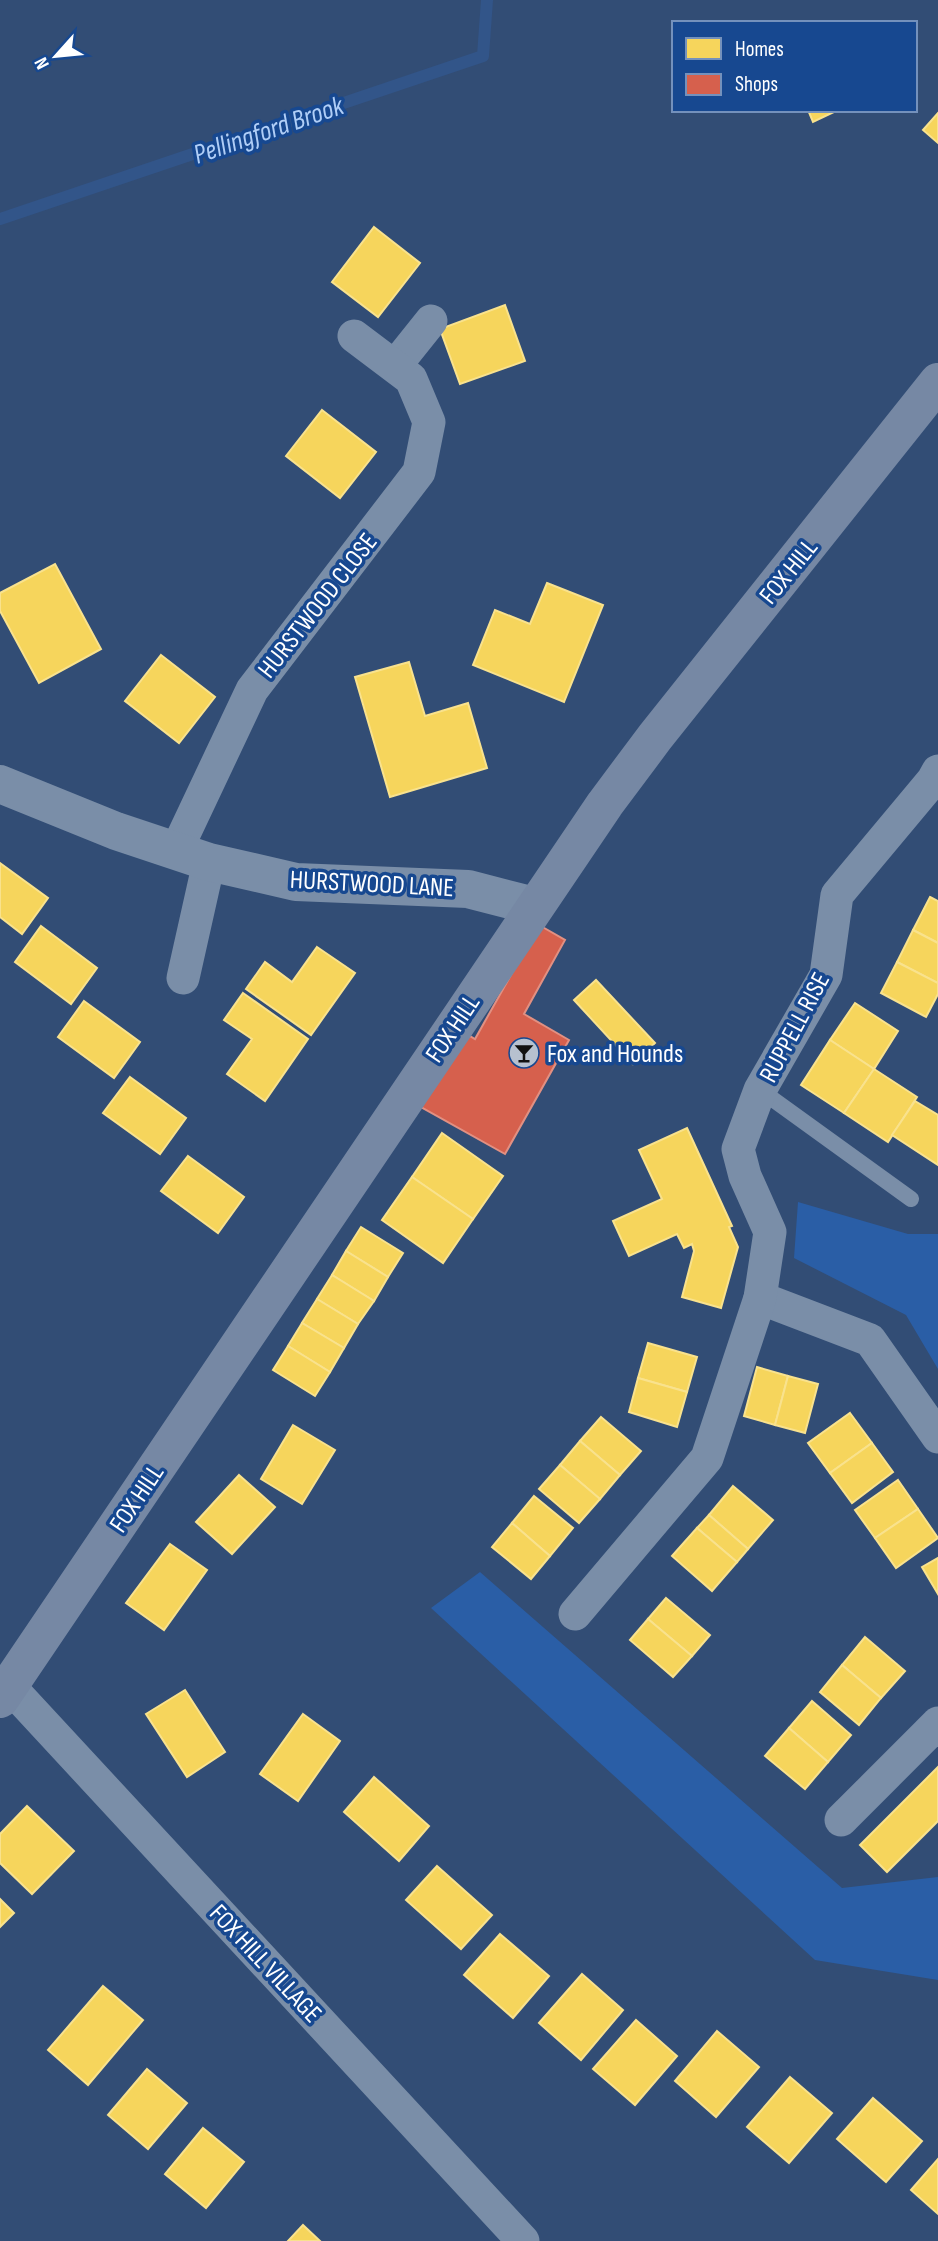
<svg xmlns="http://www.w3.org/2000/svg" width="938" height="2241" viewBox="0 0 938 2241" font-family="'Sofia Sans Condensed',sans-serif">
<rect width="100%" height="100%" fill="#324d75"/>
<g fill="#2a5ea6">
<polygon points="798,1202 908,1234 938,1234 938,1369 906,1315 794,1258"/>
<polygon points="480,1572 842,1888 938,1877 938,1980 815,1960 431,1608"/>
</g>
<g fill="#f6d55c" stroke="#f9e28d" stroke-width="2">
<polygon points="808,110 838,110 813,122"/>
<polygon points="938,113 938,143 923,130"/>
<polygon points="374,227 420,263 378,317 332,282"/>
<polygon points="505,305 525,361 460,384 440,329"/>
<polygon points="322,410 376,452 340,498 286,456"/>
<polygon points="55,564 101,649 39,683 0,611 0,593"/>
<polygon points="547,583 603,605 564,702 473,665 495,610 530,624"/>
<polygon points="161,655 215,697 179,743 125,701"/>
<polygon points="409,662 425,716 468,703 487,768 390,797 355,677"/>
<polygon points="0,863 48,898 22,934 0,917"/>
<polygon points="930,897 938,901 938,943 913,930"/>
<polygon points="41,926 97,968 71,1004 15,962"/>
<polygon points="913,930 938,943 938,983 897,962"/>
<polygon points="317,947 355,973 311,1035 246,989 265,962 292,982"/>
<polygon points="897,962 938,983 938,994 926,1017 881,993"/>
<polygon points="596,980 655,1043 633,1064 574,1000"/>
<polygon points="243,993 308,1039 265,1101 227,1074 252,1039 224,1020"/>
<polygon points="84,1001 140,1042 114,1078 58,1037"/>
<polygon points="855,1003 898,1031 874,1069 830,1040"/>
<polygon points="830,1040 874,1069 844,1113 801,1085"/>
<polygon points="874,1069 917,1097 888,1142 844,1113"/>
<polygon points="130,1077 186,1118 160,1154 103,1113"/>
<polygon points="915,1101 938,1115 938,1165 892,1135"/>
<polygon points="687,1128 732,1226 729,1227 738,1247 721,1308 682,1297 694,1251 692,1244 684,1248 677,1234 629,1256 613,1221 662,1199 639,1150"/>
<polygon points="442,1133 503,1176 473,1219 412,1177"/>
<polygon points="188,1156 244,1197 218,1233 161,1191"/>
<polygon points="412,1177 473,1219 443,1263 382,1220"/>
<polygon points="361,1227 403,1253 388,1277 346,1251"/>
<polygon points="346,1251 388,1277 374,1301 332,1275"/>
<polygon points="332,1275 374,1301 358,1324 317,1299"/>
<polygon points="317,1299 358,1324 344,1348 302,1323"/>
<polygon points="302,1323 344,1348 330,1372 288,1346"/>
<polygon points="648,1343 697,1357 687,1392 638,1378"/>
<polygon points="288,1346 330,1372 315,1396 273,1370"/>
<polygon points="757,1367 788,1376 775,1425 744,1416"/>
<polygon points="788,1376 818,1384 805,1433 775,1425"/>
<polygon points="638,1378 687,1392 677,1427 629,1412"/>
<polygon points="850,1413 872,1443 830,1473 808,1443"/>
<polygon points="601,1417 641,1451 620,1475 580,1441"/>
<polygon points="293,1425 335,1450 302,1504 261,1479"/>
<polygon points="580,1441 620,1475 600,1499 560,1465"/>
<polygon points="872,1443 893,1472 852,1503 830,1473"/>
<polygon points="560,1465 600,1499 579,1523 539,1489"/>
<polygon points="239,1475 275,1507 232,1554 196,1522"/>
<polygon points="898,1480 918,1509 875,1538 855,1510"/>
<polygon points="733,1486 773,1520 748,1549 709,1515"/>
<polygon points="534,1496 573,1528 550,1556 512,1523"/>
<polygon points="918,1509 938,1538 896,1568 875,1538"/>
<polygon points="709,1515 748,1549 737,1562 697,1528"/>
<polygon points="512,1523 550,1556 531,1579 492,1547"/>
<polygon points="697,1528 737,1562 712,1591 672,1556"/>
<polygon points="170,1544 207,1570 164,1630 126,1603"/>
<polygon points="938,1558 938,1594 922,1567"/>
<polygon points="666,1598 710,1635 692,1656 648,1619"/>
<polygon points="648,1619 692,1656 673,1677 630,1640"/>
<polygon points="865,1637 905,1671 881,1698 842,1665"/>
<polygon points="842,1665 881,1698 859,1725 820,1692"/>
<polygon points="185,1690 225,1752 187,1777 146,1714"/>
<polygon points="812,1701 851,1735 828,1762 789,1728"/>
<polygon points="303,1714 340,1741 298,1801 260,1774"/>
<polygon points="789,1728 828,1762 805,1789 765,1756"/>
<polygon points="938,1767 938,1821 887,1872 860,1845"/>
<polygon points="374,1777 429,1826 399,1861 344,1812"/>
<polygon points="27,1806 74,1851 32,1894 0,1863 0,1834"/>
<polygon points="437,1866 492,1915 461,1949 406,1900"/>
<polygon points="0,1899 14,1913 0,1927"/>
<polygon points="500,1934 549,1976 513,2018 464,1975"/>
<polygon points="582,1974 623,2010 581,2060 539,2023"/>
<polygon points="103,1986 143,2020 88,2085 48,2050"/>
<polygon points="636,2020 677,2056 635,2105 593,2069"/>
<polygon points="717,2031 759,2067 716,2117 675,2081"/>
<polygon points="147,2069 187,2103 148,2149 108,2115"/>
<polygon points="790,2077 832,2113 789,2163 747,2127"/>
<polygon points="873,2098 922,2141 886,2182 837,2139"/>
<polygon points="203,2128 244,2162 206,2208 165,2174"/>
<polygon points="938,2159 938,2214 911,2190"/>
<polygon points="303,2225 320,2241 288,2241"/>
</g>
<polygon fill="#d6604d" stroke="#e29082" stroke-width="2" points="539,925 565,940 524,1014 569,1040 505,1154 421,1107 463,1032 475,1039"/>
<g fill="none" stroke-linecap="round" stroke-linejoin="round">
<polyline stroke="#325589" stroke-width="12" points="0,219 483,56 487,0"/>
<polyline stroke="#7a8ea8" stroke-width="16" points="760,1090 911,1199"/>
<g stroke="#7a8ea8" stroke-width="33">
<polyline points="395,366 431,321"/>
<polyline points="176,851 252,690 419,472 429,422 411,379 354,336"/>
<polyline points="183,978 209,862"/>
<polyline points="760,1298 870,1340 938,1437"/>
<polyline points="575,1614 707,1458 760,1298 770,1232 745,1176 738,1149 760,1090 826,975 837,895 933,780 938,771"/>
<polyline points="9,1686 523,2241"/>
<polyline points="841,1820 938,1723"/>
</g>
<polyline stroke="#7a8ea8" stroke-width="38" points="0,784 116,831 209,862 296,882 468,889 534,906"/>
<polyline stroke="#7688a4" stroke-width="38" points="0,1699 605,804 655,737 938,382"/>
</g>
<defs>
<g id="bar-disc" transform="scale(1.575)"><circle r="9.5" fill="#b7c1cf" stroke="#174890"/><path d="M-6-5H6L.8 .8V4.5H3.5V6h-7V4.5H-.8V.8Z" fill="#111"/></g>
</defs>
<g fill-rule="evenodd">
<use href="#bar-disc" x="524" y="1053"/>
</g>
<g text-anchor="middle" stroke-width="7" stroke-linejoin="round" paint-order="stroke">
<g font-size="26" fill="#fff" stroke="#174890">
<text transform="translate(788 571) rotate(-51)" y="9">FOX HILL</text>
<text transform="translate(317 605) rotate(-52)" y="9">HURSTWOOD CLOSE</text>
<text transform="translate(372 883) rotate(3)" y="9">HURSTWOOD LANE</text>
<text transform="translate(794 1027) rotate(-62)" y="9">RUPPELL RISE</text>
<text transform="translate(452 1028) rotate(-56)" y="9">FOX HILL</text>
<text transform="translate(136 1498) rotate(-56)" y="9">FOX HILL</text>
<text transform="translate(266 1963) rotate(47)" y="9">FOX HILL VILLAGE</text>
</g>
<g font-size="26" fill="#fff" stroke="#174890" text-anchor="start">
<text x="547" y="1062">Fox and Hounds</text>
</g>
<g font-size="28" font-style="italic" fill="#b0cef7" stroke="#174890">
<text transform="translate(268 129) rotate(-19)" y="10">Pellingford Brook</text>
</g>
</g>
<rect x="672" y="21" width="245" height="91" fill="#174890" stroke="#7491bc" stroke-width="2"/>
<rect x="686" y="38" width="35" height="21" fill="#f6d55c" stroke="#7491bc" stroke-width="2"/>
<text x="735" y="56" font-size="21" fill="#ffffff">Homes</text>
<rect x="686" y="74" width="35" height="21" fill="#d6604d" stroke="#7491bc" stroke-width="2"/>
<text x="735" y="91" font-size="21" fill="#ffffff">Shops</text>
<g transform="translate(56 56) rotate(243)" stroke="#174890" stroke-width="5" paint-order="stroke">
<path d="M0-5L12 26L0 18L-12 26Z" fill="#ffffff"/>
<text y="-10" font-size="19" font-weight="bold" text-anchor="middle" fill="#ffffff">N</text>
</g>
</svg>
